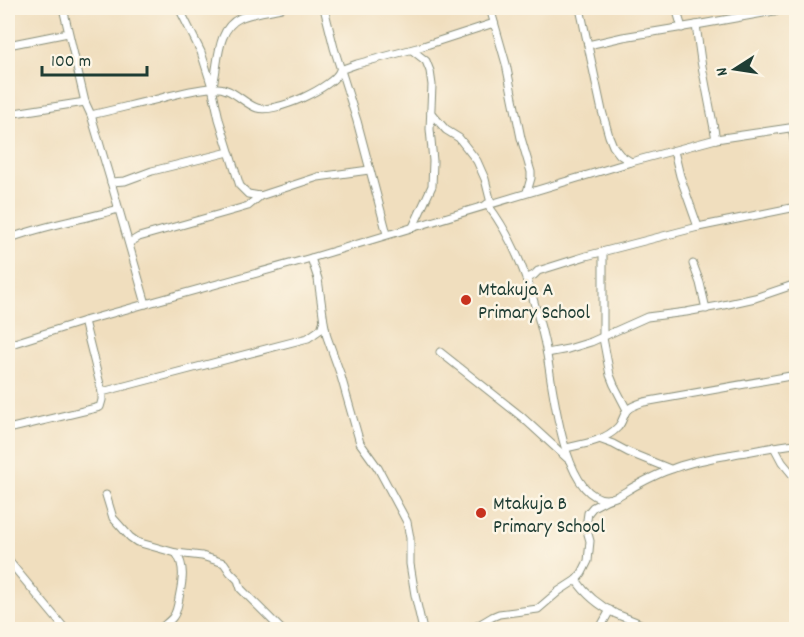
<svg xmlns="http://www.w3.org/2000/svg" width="804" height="637" viewBox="0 0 804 637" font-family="Dekko,sans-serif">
<rect width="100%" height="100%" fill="#fcf5e5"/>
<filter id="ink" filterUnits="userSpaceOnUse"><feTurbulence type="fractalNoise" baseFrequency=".0167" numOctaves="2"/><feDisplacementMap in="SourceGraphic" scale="12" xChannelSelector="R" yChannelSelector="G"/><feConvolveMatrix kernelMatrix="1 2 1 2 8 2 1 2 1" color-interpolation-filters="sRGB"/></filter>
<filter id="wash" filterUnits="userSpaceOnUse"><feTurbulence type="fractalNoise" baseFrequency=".008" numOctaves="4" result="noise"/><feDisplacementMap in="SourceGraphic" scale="24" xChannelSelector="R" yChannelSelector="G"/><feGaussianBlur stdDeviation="1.35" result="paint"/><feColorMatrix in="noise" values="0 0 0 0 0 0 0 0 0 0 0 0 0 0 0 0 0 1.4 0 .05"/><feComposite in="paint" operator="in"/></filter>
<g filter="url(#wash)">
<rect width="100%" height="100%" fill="#f0debe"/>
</g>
<g filter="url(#ink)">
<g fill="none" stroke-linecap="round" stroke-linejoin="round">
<g stroke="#888e79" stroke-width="9">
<g id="street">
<polyline points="63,8 85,102 91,115 111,182 146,304"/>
<polyline points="179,8 201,52 212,87 219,119 232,161 240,186 248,194 260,196 318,177 369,170"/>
<polyline points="324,8 334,48 357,121 387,234"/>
<polyline points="490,8 506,64 521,138 531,172 531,178 527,192"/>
<polyline points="580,8 602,111 609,136 613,146 620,155 631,162"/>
<polyline points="676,8 682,28"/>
<polyline points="696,25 701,61 716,139"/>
<polyline points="8,45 68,33"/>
<polyline points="588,45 623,37 696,25 791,8"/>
<polyline points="412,50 426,61 430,71 432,85 430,129 433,161 432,186 413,227"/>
<path d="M 213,85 C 219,63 216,29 240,18 C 251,13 268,11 281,8"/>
<polyline points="431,113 446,130 459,138 477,161 485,179 491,203"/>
<polyline points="8,114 85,102"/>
<path d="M 91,115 C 113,110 136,104 158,99 C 176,94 193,89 212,88 C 232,86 241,102 257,108 C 274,114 335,87 340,70 L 357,64 L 417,48 L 494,23"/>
<polyline points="792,128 796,151"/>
<polyline points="674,151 680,176 698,227"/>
<polyline points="111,182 125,181 152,171 229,152"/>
<path d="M 487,204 C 512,236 529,281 539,320 C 542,331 545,343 547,355 C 553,387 563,498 606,499 C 616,499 626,491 635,486 C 646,480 659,473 672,469 C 691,461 713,458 734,454 C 755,451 775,446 796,444"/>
<path d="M 8,239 C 44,225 82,220 118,209"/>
<polyline points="129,243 139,237 238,209 248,206 260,196"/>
<polyline points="603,252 603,338 610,375 614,385 627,410"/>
<polyline points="311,258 318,279 324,322 327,337 340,373 360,443 378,468 407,522 410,538 410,564 415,595 423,630"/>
<polyline points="693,264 700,283 706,309"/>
<polyline points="526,279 534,275 538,271 586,256 698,227 796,207"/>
<polyline points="8,345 84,321 311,258 631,162 716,139 796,127"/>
<polyline points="440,352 522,417 569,460"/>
<polyline points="547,353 568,349 591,342 647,317 686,312 719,306 755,298 796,284"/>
<polyline points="102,392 308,338 321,329 323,323"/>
<polyline points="8,429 100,407 102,400 102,392 84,321"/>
<polyline points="599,439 613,444 628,452 670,469"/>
<polyline points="774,447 782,462 796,479"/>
<path d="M 566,448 C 583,444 605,441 618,427 C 623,422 623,415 627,410 C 631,406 638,404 644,402 L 796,375"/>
<path d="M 106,495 L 113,518 L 130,537 L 137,542 L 176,553 C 186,567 182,583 179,598 C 178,604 177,612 173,617 C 170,621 164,625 159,630"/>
<polyline points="176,553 202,556 224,563 230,572 238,580 241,589 282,630"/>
<polyline points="8,560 66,630"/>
<path d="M 576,580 C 586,595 600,606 616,614 C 628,619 640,622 651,630"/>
<polyline points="470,630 492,617 499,614 538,609 559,591 576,580 582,573 588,561 590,541 586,527 588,513 593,507 608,499"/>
<polyline points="599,630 610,610"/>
</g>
</g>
<use href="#street" stroke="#fff" stroke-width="7"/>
</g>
</g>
<g fill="#c8321e" stroke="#fcf5e5" stroke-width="2">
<circle cx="466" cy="300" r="6"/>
<circle cx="481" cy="513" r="6"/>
</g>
<g text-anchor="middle" stroke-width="5" stroke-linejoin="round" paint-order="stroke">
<g font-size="20" fill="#1f3d34" stroke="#fcf5e5" text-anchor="start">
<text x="478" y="295">Mtakuja A<tspan x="478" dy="23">Primary School</tspan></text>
<text x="493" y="509">Mtakuja B<tspan x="493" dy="23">Primary School</tspan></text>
</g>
</g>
<rect width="804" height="637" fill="none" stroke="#fcf5e5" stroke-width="30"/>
<g transform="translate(735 69) rotate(258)" stroke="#fcf5e5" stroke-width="4.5" paint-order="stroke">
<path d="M0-4.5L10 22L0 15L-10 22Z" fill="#1f3d34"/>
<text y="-9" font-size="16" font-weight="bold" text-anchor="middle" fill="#1f3d34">N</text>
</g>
<path d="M42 66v9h105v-9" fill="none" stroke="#1f3d34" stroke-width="3"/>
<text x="51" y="66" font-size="18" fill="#1f3d34" stroke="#fcf5e5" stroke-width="4.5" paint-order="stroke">100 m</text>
</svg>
